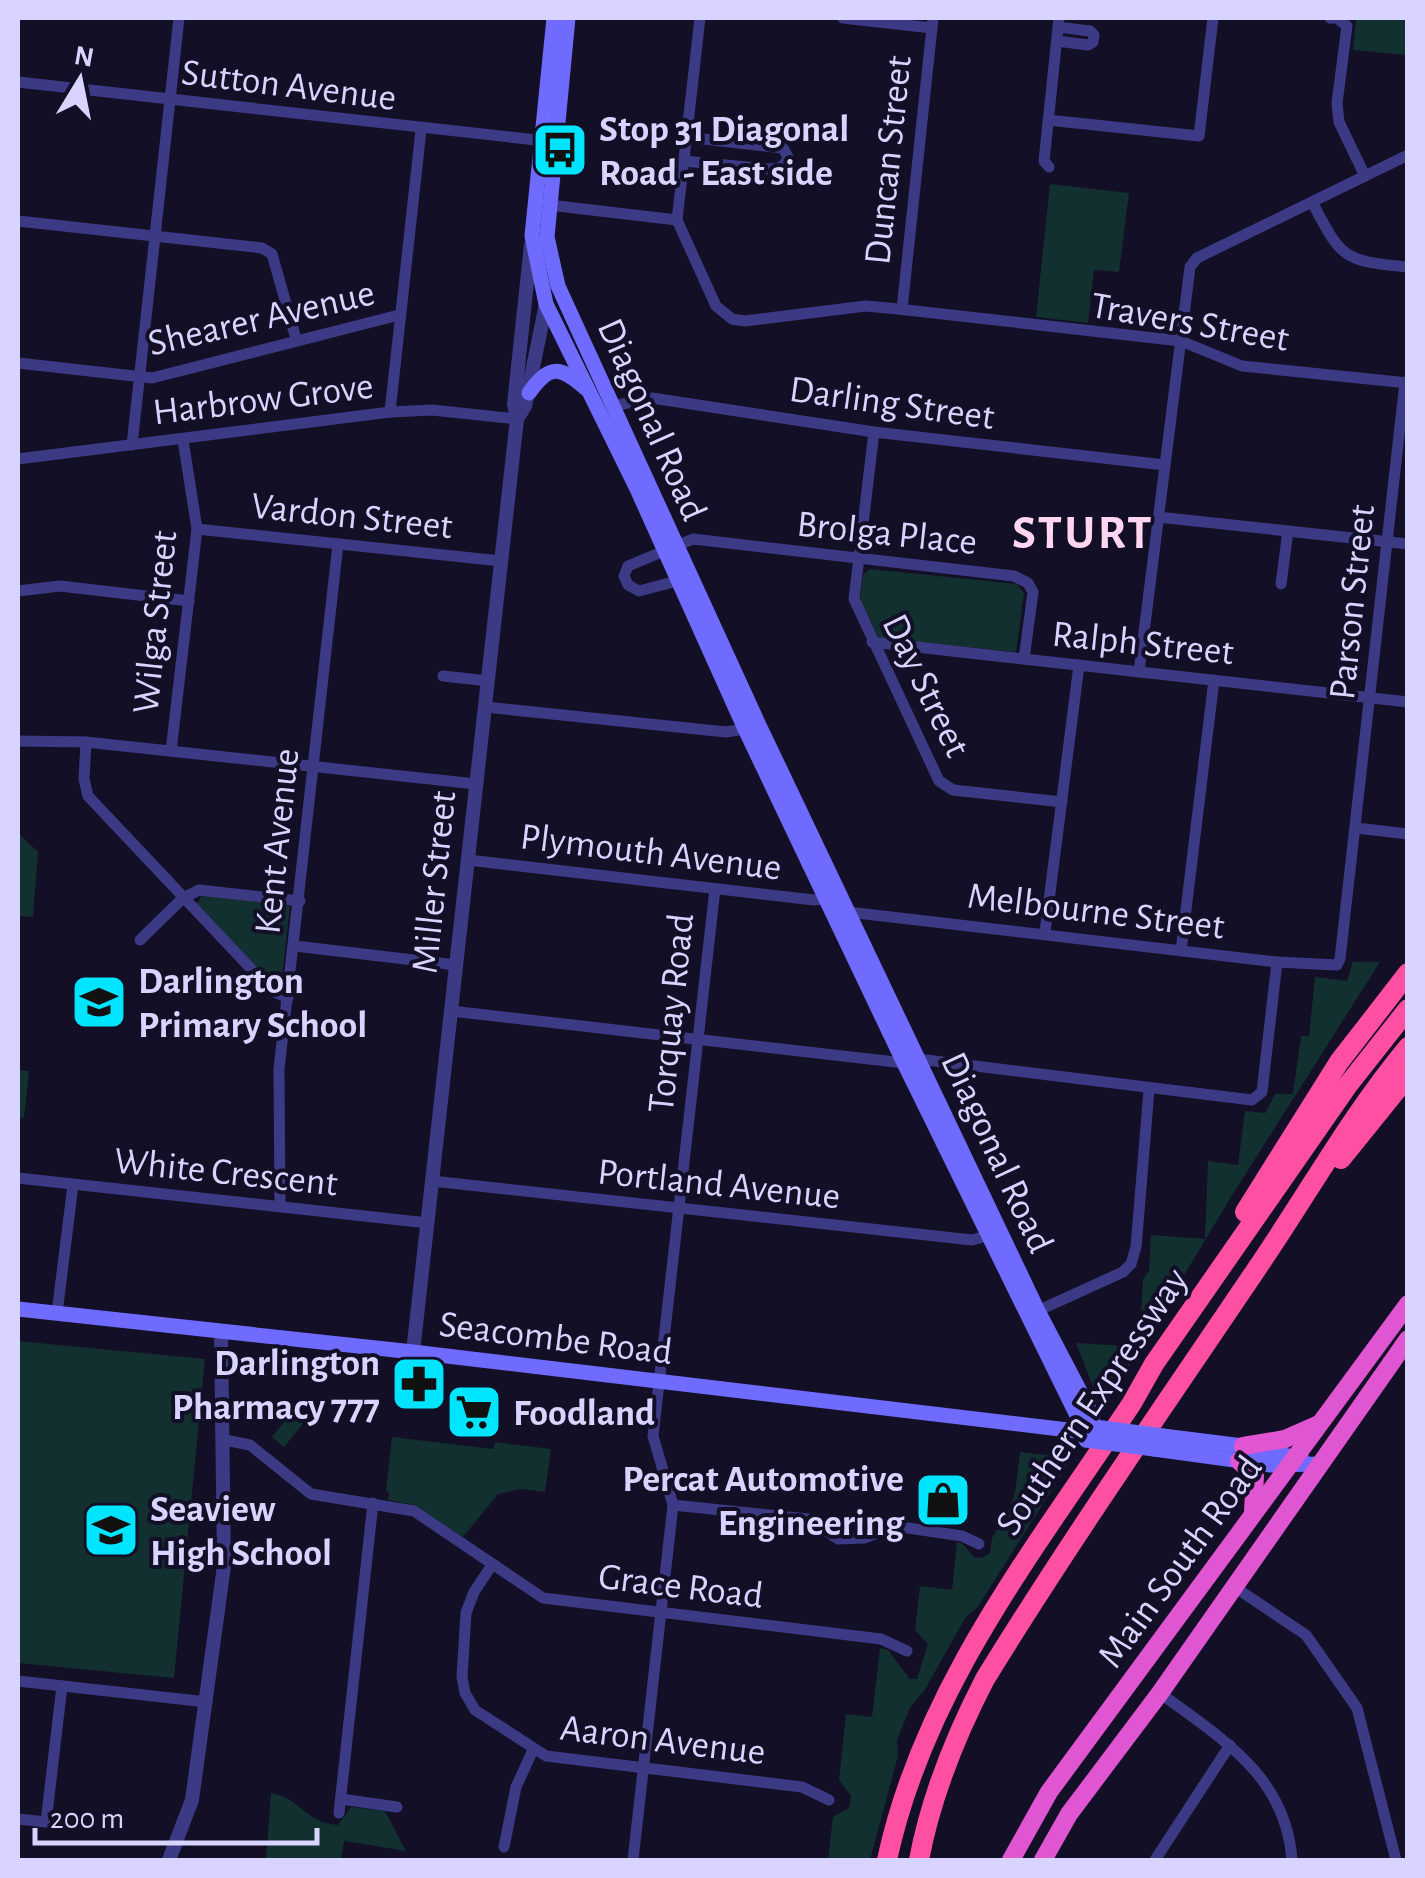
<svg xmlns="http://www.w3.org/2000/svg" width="1425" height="1878" viewBox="0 0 1425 1878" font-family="'Alegreya Sans',sans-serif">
<rect width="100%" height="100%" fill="#130f26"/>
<g fill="#12302f">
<polygon points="1356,18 1407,18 1407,55 1353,50"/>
<polygon points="1050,184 1129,193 1119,272 1094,270 1088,323 1036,317"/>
<polygon points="870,569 1017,584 1024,593 1016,652 879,638 860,601 863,575"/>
<polygon points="18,833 38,852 33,917 18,916"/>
<polygon points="202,895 290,906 281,986 274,986 197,904"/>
<polygon points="1353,962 1380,962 1231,1197 1105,1407 1096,1394 1076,1343 1127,1346 1140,1328 1143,1279 1149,1271 1151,1235 1205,1239 1208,1161 1238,1165 1245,1111 1265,1113 1275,1094 1293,1094 1301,1036 1309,1036 1315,977 1347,981"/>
<polygon points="18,1070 29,1071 24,1118 18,1117"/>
<polygon points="18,1341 205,1359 174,1678 18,1663"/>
<polygon points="293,1411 305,1421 284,1447 272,1437"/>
<polygon points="392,1437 493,1449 495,1442 551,1449 545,1492 521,1489 498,1494 463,1537 414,1505 388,1500 389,1492 386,1491"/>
<polygon points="1020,1452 1072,1458 977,1608 966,1617 924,1691 911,1706 897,1740 898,1756 870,1860 828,1860 833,1817 849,1808 851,1796 839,1780 846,1714 872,1717 880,1648 888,1650 910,1679 917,1679 928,1644 915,1630 920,1586 952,1590 957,1542 963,1544 974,1557 982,1558 990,1553 992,1538 1007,1514 1015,1493"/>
<path d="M 271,1793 C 301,1798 305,1823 338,1825 L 351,1807 L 385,1811 L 406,1851 L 344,1841 L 341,1860 L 266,1860 Z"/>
</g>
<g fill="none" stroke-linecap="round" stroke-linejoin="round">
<g stroke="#3d3a85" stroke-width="11">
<polyline points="843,18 932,28"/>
<polyline points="1330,18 1337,18 1347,26 1337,103 1339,122 1365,176"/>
<polyline points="1057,41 1088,45 1093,42 1094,35 1090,31 1058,27"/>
<polyline points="18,82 545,141"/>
<polyline points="1048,120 1199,136 1213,18"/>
<polyline points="683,161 769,169 780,168 789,159 783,148 686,137"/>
<polyline points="1049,167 1044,161 1059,18"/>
<path d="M 1312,202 C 1342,259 1343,261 1408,267"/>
<polyline points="549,205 677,220 716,306 732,319 745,321 866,306 898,309 1181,341 1242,366 1408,383"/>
<polyline points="677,220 700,18"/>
<polyline points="18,221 262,248 272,254 296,339"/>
<polyline points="902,309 933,18"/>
<polyline points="18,363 152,378 399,315"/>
<polyline points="613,406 652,398 874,432 1165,465"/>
<polyline points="390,412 421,130"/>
<polyline points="874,432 854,599 939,781 953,790 1062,802"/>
<polyline points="132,445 179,18"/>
<polyline points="18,459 390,412 432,410 517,419"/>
<polyline points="1158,517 1408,544"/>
<polyline points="197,529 501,561"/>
<polyline points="677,581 639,591 628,585 624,576 628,566 693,539 1014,576 1028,583 1033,592 1024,659"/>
<polyline points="1281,584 1288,531"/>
<polyline points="18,591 60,586 189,601"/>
<polyline points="872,642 1408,702"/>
<polyline points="1139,672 1190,267 1197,258 1408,155"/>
<polyline points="443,676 488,681"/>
<polyline points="485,707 726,732 745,729"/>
<polyline points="18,741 86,742 476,784"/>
<polyline points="86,742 84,779 88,796 272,991 288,998"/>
<polyline points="171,751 197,529 183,440"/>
<polyline points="1356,828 1408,834"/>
<polyline points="468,860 814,900 828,899"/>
<polyline points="848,912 1277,962 1337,965 1340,959 1405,382"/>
<polyline points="1045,932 1079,665"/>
<polyline points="140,940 183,898 199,890 300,901"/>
<polyline points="295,946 456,965"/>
<polyline points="1181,951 1214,680"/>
<polyline points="451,1011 904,1063"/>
<polyline points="918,1059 1252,1100 1262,1092 1277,962"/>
<polyline points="18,1178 428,1223"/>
<polyline points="432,1181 972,1240 994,1234"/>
<polyline points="280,1205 279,1069 338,544"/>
<polyline points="57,1313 73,1185"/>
<polyline points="1033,1313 1123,1272 1131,1264 1136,1247 1149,1090"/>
<polyline points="225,1440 250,1445 311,1494 414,1511 543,1598 881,1639 907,1651"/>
<polyline points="673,1505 808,1519 838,1539 864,1538 895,1526 962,1536 979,1544"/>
<polyline points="492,1565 474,1592 466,1613 462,1677 465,1693 475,1710 546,1756 802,1787 829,1800"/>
<polyline points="1233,1586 1306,1635 1357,1708 1396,1860"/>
<polyline points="18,1681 207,1702"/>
<path d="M 1160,1693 C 1222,1739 1286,1776 1292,1860"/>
<polyline points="341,1799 397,1807"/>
<polyline points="339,1813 373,1503"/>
<polyline points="18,1819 46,1822 62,1686"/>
<polyline points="504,1847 516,1787 533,1750"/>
<polyline points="633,1860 673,1505 653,1436 715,889"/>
<polyline points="1155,1860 1230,1745"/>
</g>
<g stroke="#3d3a85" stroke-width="14">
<polyline points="517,419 525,406 546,304"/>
<polyline points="413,1352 517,419 514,404 531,245"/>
<polyline points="169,1860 192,1800 224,1566 221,1331"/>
</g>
<g stroke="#6f6bff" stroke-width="15">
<polyline points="554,18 532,236 546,304 637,489 745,729 904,1063 1085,1432 1086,1440"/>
<polyline points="568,18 547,237 558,286 758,723 1038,1311 1093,1416 1085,1432"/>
<path d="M 529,393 C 549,365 559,365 585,388"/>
<polyline points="18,1309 413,1352 1085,1432 1091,1429"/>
<polyline points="1163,1436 1243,1446 1302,1459"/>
<polyline points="1154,1449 1271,1465 1320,1464"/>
</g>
<g stroke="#e055d1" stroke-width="18">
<polyline points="1243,1446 1285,1439 1319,1424"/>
<polyline points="1239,1461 1255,1476 1253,1511"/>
<polyline points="1011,1860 1049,1792 1408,1304"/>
<polyline points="1043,1860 1069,1814 1160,1693 1408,1339"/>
</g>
<g stroke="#ff4fa3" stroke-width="20">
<polyline points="1341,1159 1408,1076"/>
<polyline points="1245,1212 1339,1062 1408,973"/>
<path d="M 887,1860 C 924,1687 1036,1548 1132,1403 L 1154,1364 L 1348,1085 L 1408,1009"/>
<path d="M 919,1860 C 931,1796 955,1737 985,1679 C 1073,1536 1169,1399 1262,1261 C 1312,1187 1351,1116 1408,1047"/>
</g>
<g stroke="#6f6bff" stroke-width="15">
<polyline points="1095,1427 1163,1436"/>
<polyline points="1086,1440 1154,1449"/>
</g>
</g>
<defs>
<g id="bus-square" transform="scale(2.875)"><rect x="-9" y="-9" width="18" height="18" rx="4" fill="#00e5ff" stroke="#130f26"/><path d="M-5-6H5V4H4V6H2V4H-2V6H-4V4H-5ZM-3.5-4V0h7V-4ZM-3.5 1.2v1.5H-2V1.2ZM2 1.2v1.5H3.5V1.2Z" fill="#111"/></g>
<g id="school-square" transform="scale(2.875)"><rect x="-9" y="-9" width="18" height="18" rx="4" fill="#00e5ff" stroke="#130f26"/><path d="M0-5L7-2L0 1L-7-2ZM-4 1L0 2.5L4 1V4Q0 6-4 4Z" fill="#111"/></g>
<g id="pharmacy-square" transform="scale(2.875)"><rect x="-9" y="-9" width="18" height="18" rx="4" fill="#00e5ff" stroke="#130f26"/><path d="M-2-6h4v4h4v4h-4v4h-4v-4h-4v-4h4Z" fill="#111"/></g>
<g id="supermarket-square" transform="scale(2.875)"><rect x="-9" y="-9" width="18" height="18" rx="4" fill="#00e5ff" stroke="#130f26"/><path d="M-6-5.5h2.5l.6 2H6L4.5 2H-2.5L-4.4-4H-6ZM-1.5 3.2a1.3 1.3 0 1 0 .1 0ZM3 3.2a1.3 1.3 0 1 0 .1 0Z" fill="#111"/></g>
<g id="shop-square" transform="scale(2.875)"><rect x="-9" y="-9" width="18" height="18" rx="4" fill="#00e5ff" stroke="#130f26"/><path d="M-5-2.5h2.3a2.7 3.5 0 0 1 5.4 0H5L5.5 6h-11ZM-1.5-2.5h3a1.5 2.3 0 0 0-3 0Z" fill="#111"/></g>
</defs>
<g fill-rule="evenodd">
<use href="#bus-square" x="560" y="150"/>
<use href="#school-square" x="99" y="1002"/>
<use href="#pharmacy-square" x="419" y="1384"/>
<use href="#supermarket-square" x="474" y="1412"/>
<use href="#shop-square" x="943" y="1500"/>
<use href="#school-square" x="111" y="1530"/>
</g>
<g text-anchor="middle" stroke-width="8" stroke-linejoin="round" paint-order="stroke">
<g font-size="38" fill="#d9d4ff" stroke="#130f26">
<text transform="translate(289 84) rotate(7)" y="13">Sutton Avenue</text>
<text transform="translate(887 160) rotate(-84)" y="13">Duncan Street</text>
<text transform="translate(261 317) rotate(-13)" y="13">Shearer Avenue</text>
<text transform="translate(1190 321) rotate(10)" y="13">Travers Street</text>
<text transform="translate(263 398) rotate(-7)" y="13">Harbrow Grove</text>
<text transform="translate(892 402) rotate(8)" y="13">Darling Street</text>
<text transform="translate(653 419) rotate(66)" y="13">Diagonal Road</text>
<text transform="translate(352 515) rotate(6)" y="13">Vardon Street</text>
<text transform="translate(887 532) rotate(6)" y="13">Brolga Place</text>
<text transform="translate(1351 602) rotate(-84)" y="13">Parson Street</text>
<text transform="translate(154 622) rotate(-84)" y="13">Wilga Street</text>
<text transform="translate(1143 642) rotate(6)" y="13">Ralph Street</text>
<text transform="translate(927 685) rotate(64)" y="13">Day Street</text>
<text transform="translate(276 841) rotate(-84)" y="13">Kent Avenue</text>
<text transform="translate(651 851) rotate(7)" y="13">Plymouth Avenue</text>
<text transform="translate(433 882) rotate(-84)" y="13">Miller Street</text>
<text transform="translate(1096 910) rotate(7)" y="13">Melbourne Street</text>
<text transform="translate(670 1013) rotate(-84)" y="13">Torquay Road</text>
<text transform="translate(998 1152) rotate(65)" y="13">Diagonal Road</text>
<text transform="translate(226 1171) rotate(6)" y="13">White Crescent</text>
<text transform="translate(719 1183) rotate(6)" y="13">Portland Avenue</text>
<text transform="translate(556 1337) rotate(7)" y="13">Seacombe Road</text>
<text transform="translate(1091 1401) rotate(-56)" y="13">Southern Expressway</text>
<text transform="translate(1179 1561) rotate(-54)" y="13">Main South Road</text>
<text transform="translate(681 1585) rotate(7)" y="13">Grace Road</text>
<text transform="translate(663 1739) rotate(7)" y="13">Aaron Avenue</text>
</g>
<g font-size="38" font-weight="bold" fill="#d9d4ff" stroke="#130f26" text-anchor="start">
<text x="599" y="141">Stop 31 Diagonal<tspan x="599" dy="44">Road - East side</tspan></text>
<text x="138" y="993">Darlington<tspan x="138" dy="44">Primary School</tspan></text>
<text x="380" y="1375" text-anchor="end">Darlington<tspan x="380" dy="44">Pharmacy 777</tspan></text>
<text x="513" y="1425">Foodland</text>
<text x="904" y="1491" text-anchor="end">Percat Automotive<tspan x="904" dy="44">Engineering</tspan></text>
<text x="150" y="1521">Seaview<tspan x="150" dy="44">High School</tspan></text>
</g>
<g font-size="48" font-weight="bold" letter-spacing="2.5" fill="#ffd6f0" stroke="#130f26">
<text x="1083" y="548">STURT</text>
</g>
</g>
<rect width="1425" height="1878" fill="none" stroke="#d9d4ff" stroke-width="40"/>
<g transform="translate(80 80) rotate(10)" stroke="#130f26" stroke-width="8" paint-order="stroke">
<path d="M0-8L18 38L0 25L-18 38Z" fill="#d9d4ff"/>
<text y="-15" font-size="28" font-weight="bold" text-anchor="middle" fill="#d9d4ff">N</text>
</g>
<path d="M35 1828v15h282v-15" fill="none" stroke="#d9d4ff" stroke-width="5"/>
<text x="50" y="1828" font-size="30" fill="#d9d4ff" stroke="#130f26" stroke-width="8" paint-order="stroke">200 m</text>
</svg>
